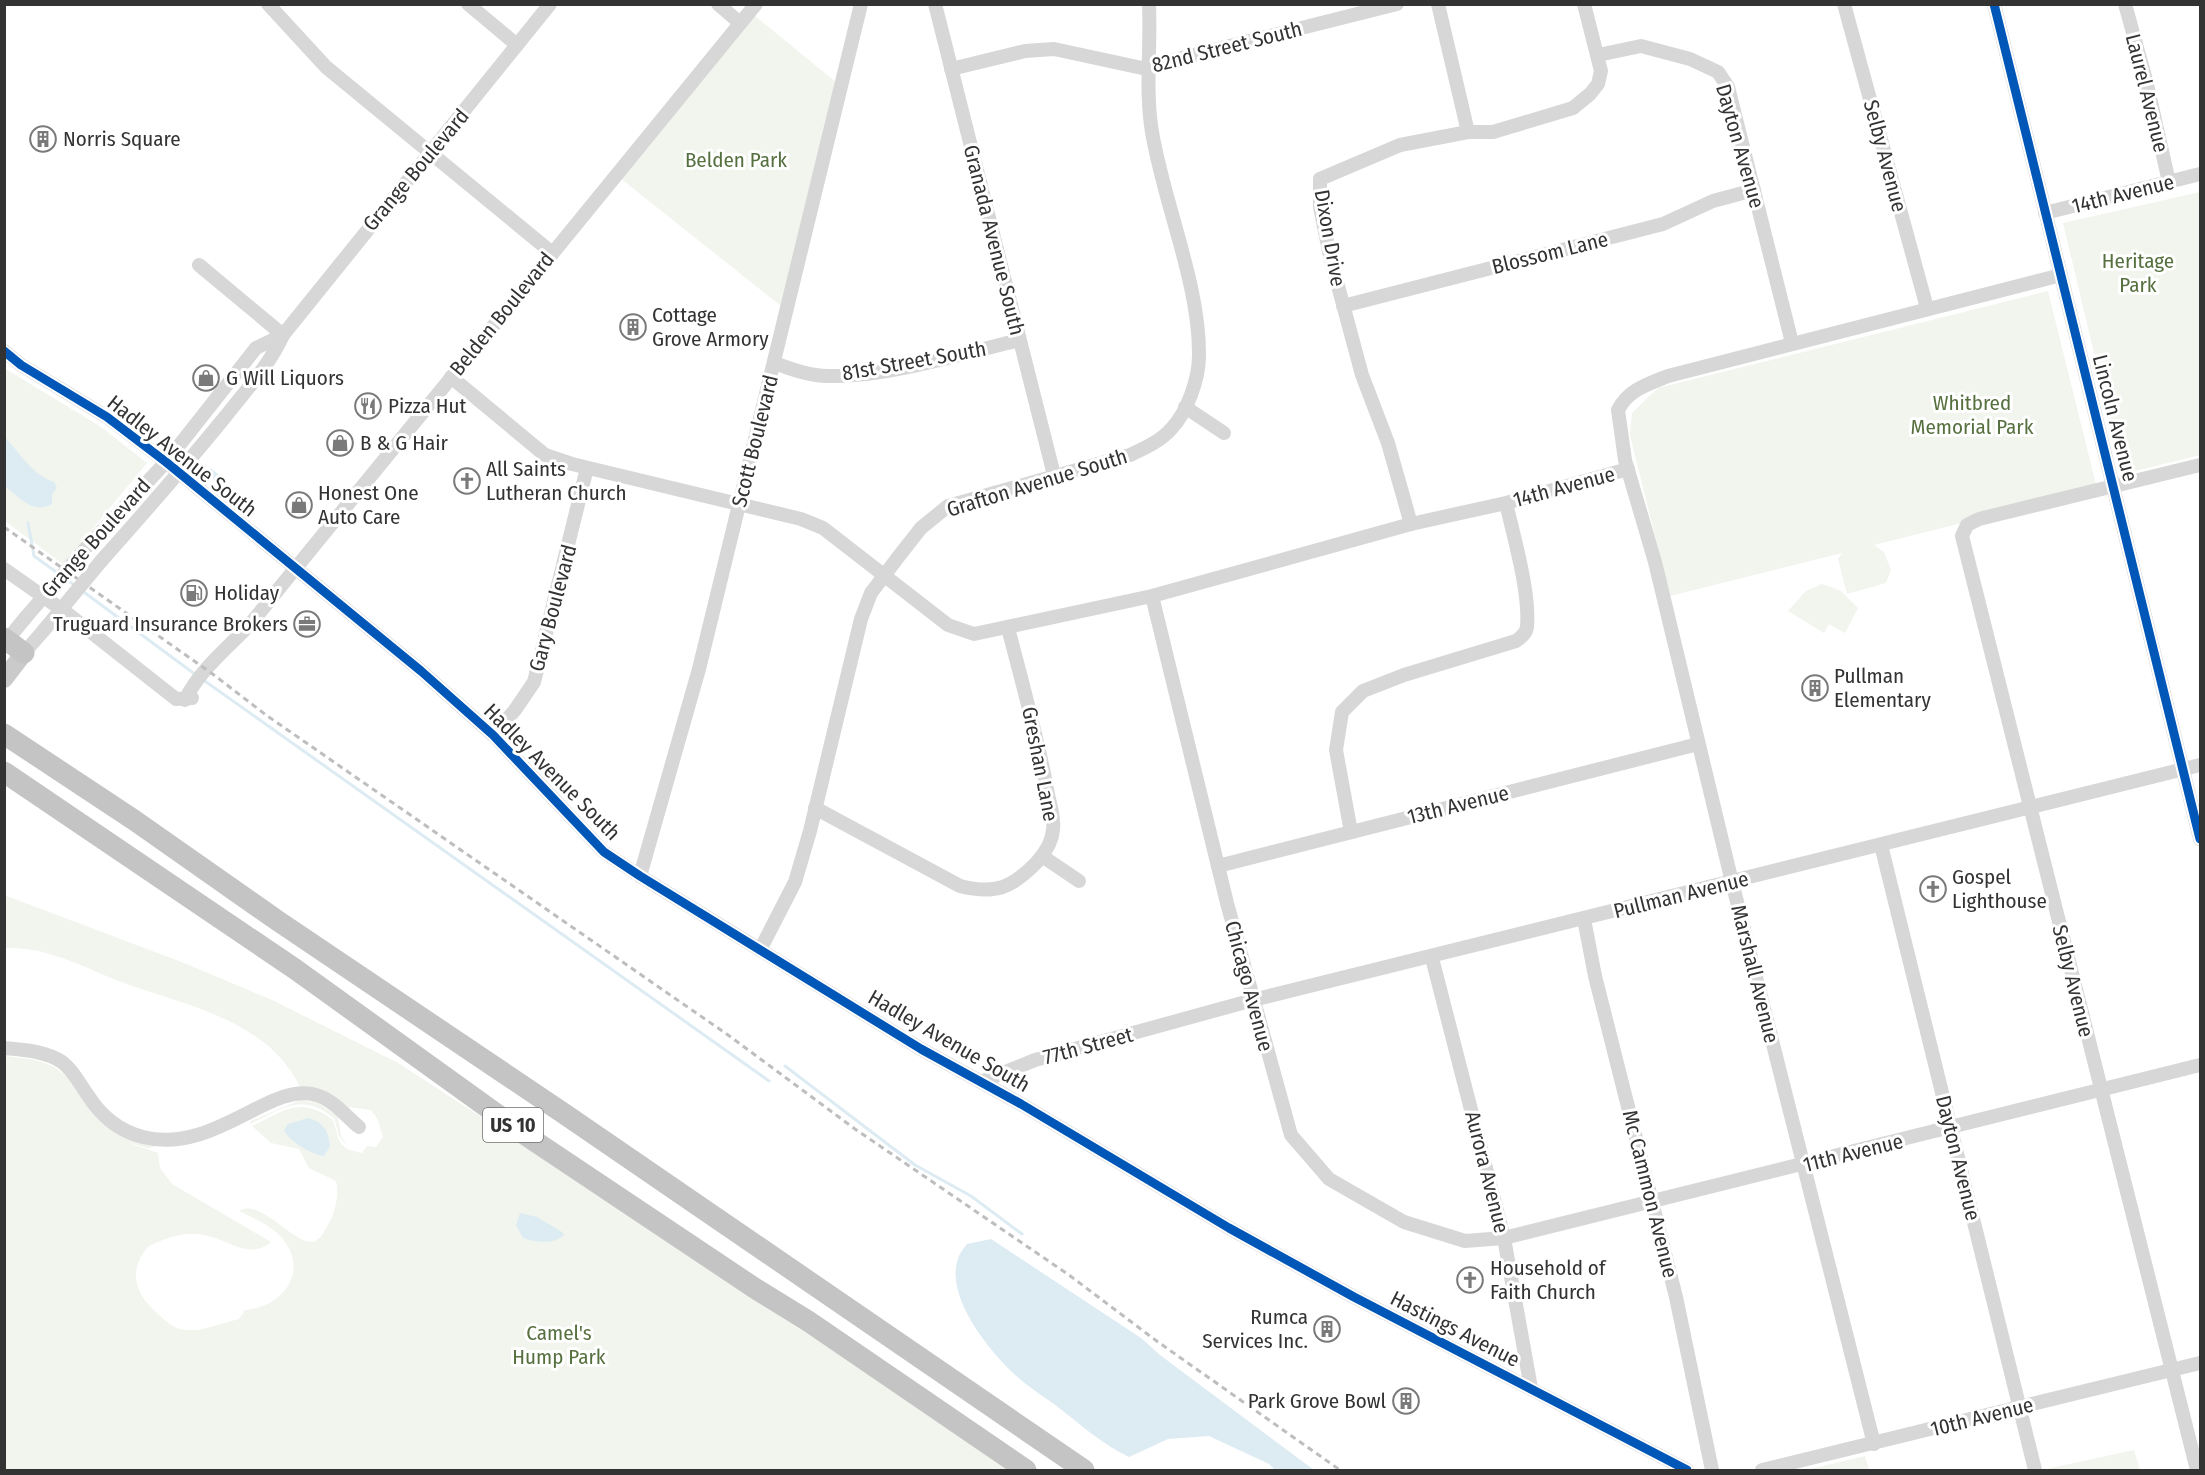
<svg xmlns="http://www.w3.org/2000/svg" width="2205" height="1475" viewBox="0 0 2205 1475" font-family="'Fira Sans Condensed',sans-serif">
<rect width="100%" height="100%" fill="#fff"/>
<g fill="#f1f5ed">
<polygon points="750,12 842,87 786,310 615,174"/>
<polygon points="2200,192 2200,455 2123,474 2063,223"/>
<polygon points="2048,291 2097,489 1874,545 1884,552 1891,570 1886,583 1847,594 1838,559 1842,553 1670,596 1630,435 1632,413 1658,388"/>
<polygon points="4,368 101,427 147,463 63,564 5,521"/>
<polygon points="1822,584 1841,591 1858,608 1845,633 1829,624 1824,633 1788,611 1806,591"/>
<path d="M 4,895 L 184,963 L 272,1000 L 398,1063 L 693,1254 L 1012,1470 L 5,1470 L 5,1056 C 31,1059 58,1060 73,1086 C 82,1099 89,1112 101,1122 C 117,1136 136,1140 155,1147 L 147,1148 L 123,1141 L 158,1153 L 160,1168 L 172,1184 L 271,1242 C 249,1261 228,1239 204,1235 C 185,1231 166,1238 149,1246 C 127,1270 135,1294 157,1313 C 164,1319 171,1327 180,1329 C 199,1334 220,1323 239,1319 L 245,1310 C 279,1308 309,1275 285,1242 C 275,1227 255,1219 239,1211 C 261,1196 300,1253 317,1240 C 322,1237 327,1227 330,1221 C 336,1210 339,1193 336,1181 L 309,1168 L 299,1149 L 271,1143 L 252,1126 C 284,1111 300,1095 333,1120 C 340,1141 336,1148 362,1153 L 367,1146 L 376,1147 L 383,1137 L 378,1120 L 371,1110 L 348,1107 L 321,1089 L 300,1087 C 268,1021 189,1006 127,984 C 86,969 49,946 5,948 Z"/>
<path d="M 300,1100 L 318,1103 L 338,1117 L 341,1136 L 348,1147 L 339,1136 L 334,1118 C 301,1092 284,1108 250,1124 L 251,1121 Z"/>
<polygon points="2134,1450 2140,1470 2046,1469"/>
<polygon points="1865,1456 1869,1470 1806,1470"/>
</g>
<g fill="#ddebf3">
<path d="M 5,437 C 20,454 33,475 54,482 L 57,488 L 52,494 L 52,504 C 33,515 19,497 5,486 Z"/>
<polygon points="211,468 218,474 225,488 207,474"/>
<path d="M 308,1118 C 322,1121 329,1131 330,1146 L 324,1156 C 312,1155 291,1142 284,1131 L 288,1124 Z"/>
<path d="M 520,1213 L 537,1217 L 562,1232 L 564,1235 C 554,1245 535,1242 523,1238 L 516,1225 Z"/>
<path d="M 991,1239 L 1141,1338 L 1160,1355 L 1314,1470 L 1275,1470 L 1269,1464 L 1209,1436 L 1168,1439 L 1129,1457 C 1100,1443 1079,1423 1054,1404 C 1040,1394 1024,1384 1011,1371 C 987,1348 945,1295 958,1259 C 959,1254 964,1248 967,1244 Z"/>
</g>
<g fill="none" stroke-linecap="round" stroke-linejoin="round">
<g stroke="#ddebf3" stroke-width="3">
<polyline points="28,523 34,556 59,574"/>
<polyline points="64,578 76,586"/>
<polyline points="81,590 196,675"/>
<polyline points="202,679 769,1081"/>
<polyline points="785,1066 915,1165 971,1196 1022,1234"/>
</g>
<g stroke="#d7d7d7" stroke-width="14">
<polyline points="268,4 326,67 551,252"/>
<polyline points="468,4 517,45"/>
<polyline points="718,4 740,23"/>
<polyline points="935,4 1054,475"/>
<polyline points="1438,4 1468,132"/>
<polyline points="1844,4 1927,308"/>
<polyline points="1994,4 2200,839"/>
<polyline points="2125,4 2146,80 2169,182"/>
<polyline points="1598,55 1641,46 1690,59 1718,72 1728,87 1792,343"/>
<polyline points="951,69 1025,51 1054,49 1142,68 1397,4"/>
<polyline points="2045,213 2200,174"/>
<polyline points="199,265 283,335"/>
<polyline points="1343,306 1663,224 1713,201 1754,190"/>
<polyline points="4,351 21,365 107,417 166,462 421,671 493,735 604,852 640,876 921,1049 1021,1104 1229,1228 1354,1297 1687,1470"/>
<path d="M 774,363 C 791,369 809,376 828,376 C 886,377 962,354 1019,340"/>
<polyline points="451,377 545,455 572,464 801,519 823,528 948,625 974,634 1152,596 1411,524 1506,503 1628,469"/>
<polyline points="1185,407 1224,433"/>
<polyline points="1411,524 1388,443 1362,375 1330,256 1320,207 1320,179 1400,145 1468,132 1493,132 1573,108 1590,94 1598,84 1601,71 1584,4"/>
<polyline points="85,549 166,462 256,348 283,335"/>
<path d="M 102,560 C 144,513 185,466 225,417 C 246,390 269,366 283,335 L 550,4"/>
<polyline points="4,569 68,614 176,699 192,698"/>
<polyline points="1152,596 1227,903 1291,1135 1329,1179 1404,1222 1465,1241 1504,1238 2200,1065"/>
<polyline points="8,639 26,617"/>
<polyline points="24,653 44,630"/>
<path d="M 185,700 C 200,669 229,647 251,623 C 266,605 280,587 295,569 L 756,4"/>
<polyline points="493,735 515,710 534,682 587,468"/>
<path d="M 815,808 L 960,886 C 995,895 1012,888 1037,862 C 1045,853 1052,843 1053,830 C 1055,817 1049,802 1047,789 C 1037,735 1022,682 1008,628"/>
<path d="M 1351,832 L 1336,750 L 1342,712 L 1363,691 L 1404,675 L 1516,641 C 1521,637 1526,634 1527,627 C 1530,592 1514,538 1506,503"/>
<polyline points="1881,845 2035,1470"/>
<polyline points="1042,856 1079,881"/>
<polyline points="1218,866 1698,744"/>
<polyline points="640,876 699,669 861,4"/>
<polyline points="1584,919 1595,976 1676,1297 1712,1470"/>
<path d="M 760,950 L 795,882 L 810,831 L 861,619 L 871,593 L 899,556 L 921,528 L 948,506 L 1130,455 C 1145,448 1161,441 1172,428 C 1187,412 1199,379 1199,356 C 1200,285 1164,204 1152,132 C 1145,90 1151,47 1149,4"/>
<polyline points="1432,958 1504,1238 1531,1388"/>
<path d="M 4,1048 C 24,1050 45,1051 62,1062 C 73,1070 79,1083 87,1094 C 100,1115 119,1131 143,1137 C 214,1155 270,1081 316,1095 C 332,1099 346,1116 359,1127"/>
<polyline points="981,1082 1035,1060 1253,1000 2200,765"/>
<path d="M 1874,1444 L 1732,882 L 1655,562 L 1625,460 L 1618,410 C 1628,390 1648,384 1668,376 L 2061,275"/>
<polyline points="1762,1470 2200,1363"/>
<polyline points="2197,1470 1962,536 1967,525 1979,519 2200,465"/>
</g>
<polyline stroke="#cacaca" stroke-width="18" points="4,679 24,653"/>
<g stroke="#c4c4c4" stroke-width="21">
<polyline points="4,638 24,653"/>
<polyline points="4,734 134,820 278,921 566,1115 1084,1470"/>
<polyline points="4,772 295,969 527,1136 756,1289 808,1321 1026,1470"/>
</g>
<polyline stroke="#bebebe" stroke-width="3" stroke-dasharray="6 4.5" stroke-linecap="butt" points="4,527 214,675 266,715 728,1035 855,1129 1069,1275 1158,1342 1340,1470"/>
<g stroke="#d7d7d7" stroke-width="14">
<polyline points="26,617 85,549"/>
<polyline points="44,630 102,560"/>
</g>
<g stroke="#fff" stroke-width="13">
<g id="cycleway">
<polyline points="1994,4 2200,839"/>
<polyline points="4,351 21,365 107,417 166,462 421,671 493,735 604,852 640,876 921,1049 1021,1104 1229,1228 1354,1297 1687,1470"/>
</g>
</g>
<use href="#cycleway" stroke="#0057b8" stroke-width="9"/>
</g>
<defs>
<g id="building-ring" transform="scale(1.35)"><circle r="9.5" fill="#fff" stroke="#7a7a7a" stroke-width="1.5"/><path d="M-4-6H4V6H1V3H-1V6H-4ZM-2.5-4.3h1.7v1.8h-1.7ZM.8-4.3h1.7v1.8H.8ZM-2.5-1h1.7V.8h-1.7ZM.8-1h1.7V.8H.8Z" fill="#7a7a7a"/></g>
<g id="shop-ring" transform="scale(1.35)"><circle r="9.5" fill="#fff" stroke="#7a7a7a" stroke-width="1.5"/><path d="M-5-2.5h2.3a2.7 3.5 0 0 1 5.4 0H5L5.5 6h-11ZM-1.5-2.5h3a1.5 2.3 0 0 0-3 0Z" fill="#7a7a7a"/></g>
<g id="restaurant-ring" transform="scale(1.35)"><circle r="9.5" fill="#fff" stroke="#7a7a7a" stroke-width="1.5"/><path d="M-5-6h1v4h1v-4h1v4h1v-4h1v5L-1.5 .5V6h-2V.5L-5-1ZM5-6V6H3V1.5H1.5Q1.5-4 5-6Z" fill="#7a7a7a"/></g>
<g id="church-ring" transform="scale(1.35)"><circle r="9.5" fill="#fff" stroke="#7a7a7a" stroke-width="1.5"/><path d="M-1.2-6h2.4v3.5h3.3v2.4h-3.3V6h-2.4V-.1h-3.3v-2.4h3.3Z" fill="#7a7a7a"/></g>
<g id="fuel-ring" transform="scale(1.35)"><circle r="9.5" fill="#fff" stroke="#7a7a7a" stroke-width="1.5"/><path d="M-5.5-6h7V0h2V4h1.3V-2.5L3-4.5l.8-.8L6-3V5H2.5V1h-1V6h-7ZM-4.2-4.7v3.2H.2V-4.7Z" fill="#7a7a7a"/></g>
<g id="office-ring" transform="scale(1.35)"><circle r="9.5" fill="#fff" stroke="#7a7a7a" stroke-width="1.5"/><path d="M-6-3h4V-5.5h4V-3h4V5H-6ZM-1-4.5V-3h2v-1.5ZM-6 0V1H6V0Z" fill="#7a7a7a"/></g>
</defs>
<g fill-rule="evenodd">
<use href="#building-ring" x="43" y="139"/>
<use href="#building-ring" x="633" y="327"/>
<use href="#shop-ring" x="206" y="378"/>
<use href="#restaurant-ring" x="368" y="406"/>
<use href="#shop-ring" x="340" y="443"/>
<use href="#church-ring" x="467" y="481"/>
<use href="#shop-ring" x="299" y="505"/>
<use href="#fuel-ring" x="194" y="593"/>
<use href="#office-ring" x="307" y="624"/>
<use href="#building-ring" x="1815" y="688"/>
<use href="#church-ring" x="1933" y="889"/>
<use href="#church-ring" x="1470" y="1280"/>
<use href="#building-ring" x="1327" y="1329"/>
<use href="#building-ring" x="1406" y="1401"/>
</g>
<g text-anchor="middle" stroke-width="6" stroke-linejoin="round" paint-order="stroke">
<rect fill="#fff" stroke="#707070" stroke-width="1.5" x="483" y="1108" width="60" height="34" rx="4.5"/>
<g font-size="20" font-weight="bold" fill="#333">
<text x="513" y="1132">US 10</text>
</g>
<g font-size="21" fill="#333" stroke="#fff">
<text transform="translate(1227 47) rotate(-14)" y="7">82nd Street South</text>
<text transform="translate(2147 93) rotate(76)" y="7">Laurel Avenue</text>
<text transform="translate(1740 146) rotate(74)" y="7">Dayton Avenue</text>
<text transform="translate(1885 156) rotate(75)" y="7">Selby Avenue</text>
<text transform="translate(416 170) rotate(-50)" y="7">Grange Boulevard</text>
<text transform="translate(2123 194) rotate(-14)" y="7">14th Avenue</text>
<text transform="translate(1330 238) rotate(80)" y="7">Dixon Drive</text>
<text transform="translate(994 240) rotate(76)" y="7">Granada Avenue South</text>
<text transform="translate(1550 253) rotate(-14)" y="7">Blossom Lane</text>
<text transform="translate(502 314) rotate(-51)" y="7">Belden Boulevard</text>
<text transform="translate(914 361) rotate(-10)" y="7">81st Street South</text>
<text transform="translate(2115 418) rotate(76)" y="7">Lincoln Avenue</text>
<text transform="translate(755 441) rotate(-76)" y="7">Scott Boulevard</text>
<text transform="translate(182 456) rotate(38)" y="7">Hadley Avenue South</text>
<text transform="translate(1037 483) rotate(-17)" y="7">Grafton Avenue South</text>
<text transform="translate(1564 487) rotate(-15)" y="7">14th Avenue</text>
<text transform="translate(96 538) rotate(-48)" y="7">Grange Boulevard</text>
<text transform="translate(553 608) rotate(-75)" y="7">Gary Boulevard</text>
<text transform="translate(1040 764) rotate(79)" y="7">Greshan Lane</text>
<text transform="translate(552 772) rotate(45)" y="7">Hadley Avenue South</text>
<text transform="translate(1458 805) rotate(-14)" y="7">13th Avenue</text>
<text transform="translate(1681 895) rotate(-14)" y="7">Pullman Avenue</text>
<text transform="translate(1755 974) rotate(76)" y="7">Marshall Avenue</text>
<text transform="translate(2073 981) rotate(76)" y="7">Selby Avenue</text>
<text transform="translate(1249 986) rotate(75)" y="7">Chicago Avenue</text>
<text transform="translate(949 1041) rotate(30)" y="7">Hadley Avenue South</text>
<text transform="translate(1088 1046) rotate(-15)" y="7">77th Street</text>
<text transform="translate(1853 1153) rotate(-14)" y="7">11th Avenue</text>
<text transform="translate(1958 1158) rotate(76)" y="7">Dayton Avenue</text>
<text transform="translate(1487 1172) rotate(76)" y="7">Aurora Avenue</text>
<text transform="translate(1650 1194) rotate(76)" y="7">Mc Cammon Avenue</text>
<text transform="translate(1455 1329) rotate(27)" y="7">Hastings Avenue</text>
<text transform="translate(1982 1417) rotate(-14)" y="7">10th Avenue</text>
</g>
<g font-size="21" fill="#333" stroke="#fff" text-anchor="start">
<text x="63" y="146">Norris Square</text>
<text x="652" y="322">Cottage<tspan x="652" dy="24">Grove Armory</tspan></text>
<text x="226" y="385">G Will Liquors</text>
<text x="388" y="413">Pizza Hut</text>
<text x="360" y="450">B &amp; G Hair</text>
<text x="486" y="476">All Saints<tspan x="486" dy="24">Lutheran Church</tspan></text>
<text x="318" y="500">Honest One<tspan x="318" dy="24">Auto Care</tspan></text>
<text x="214" y="600">Holiday</text>
<text x="288" y="631" text-anchor="end">Truguard Insurance Brokers</text>
<text x="1834" y="683">Pullman<tspan x="1834" dy="24">Elementary</tspan></text>
<text x="1952" y="884">Gospel<tspan x="1952" dy="24">Lighthouse</tspan></text>
<text x="1490" y="1275">Household of<tspan x="1490" dy="24">Faith Church</tspan></text>
<text x="1308" y="1324" text-anchor="end">Rumca<tspan x="1308" dy="24">Services Inc.</tspan></text>
<text x="1386" y="1408" text-anchor="end">Park Grove Bowl</text>
</g>
<g font-size="21" fill="#56703f" stroke="#fff">
<text x="736" y="167">Belden Park</text>
<text x="2138" y="268">Heritage<tspan x="2138" dy="24">Park</tspan></text>
<text x="1972" y="410">Whitbred<tspan x="1972" dy="24">Memorial Park</tspan></text>
<text x="559" y="1340">Camel's<tspan x="559" dy="24">Hump Park</tspan></text>
</g>
</g>
<rect width="2205" height="1475" fill="none" stroke="#333333" stroke-width="12"/>
</svg>
